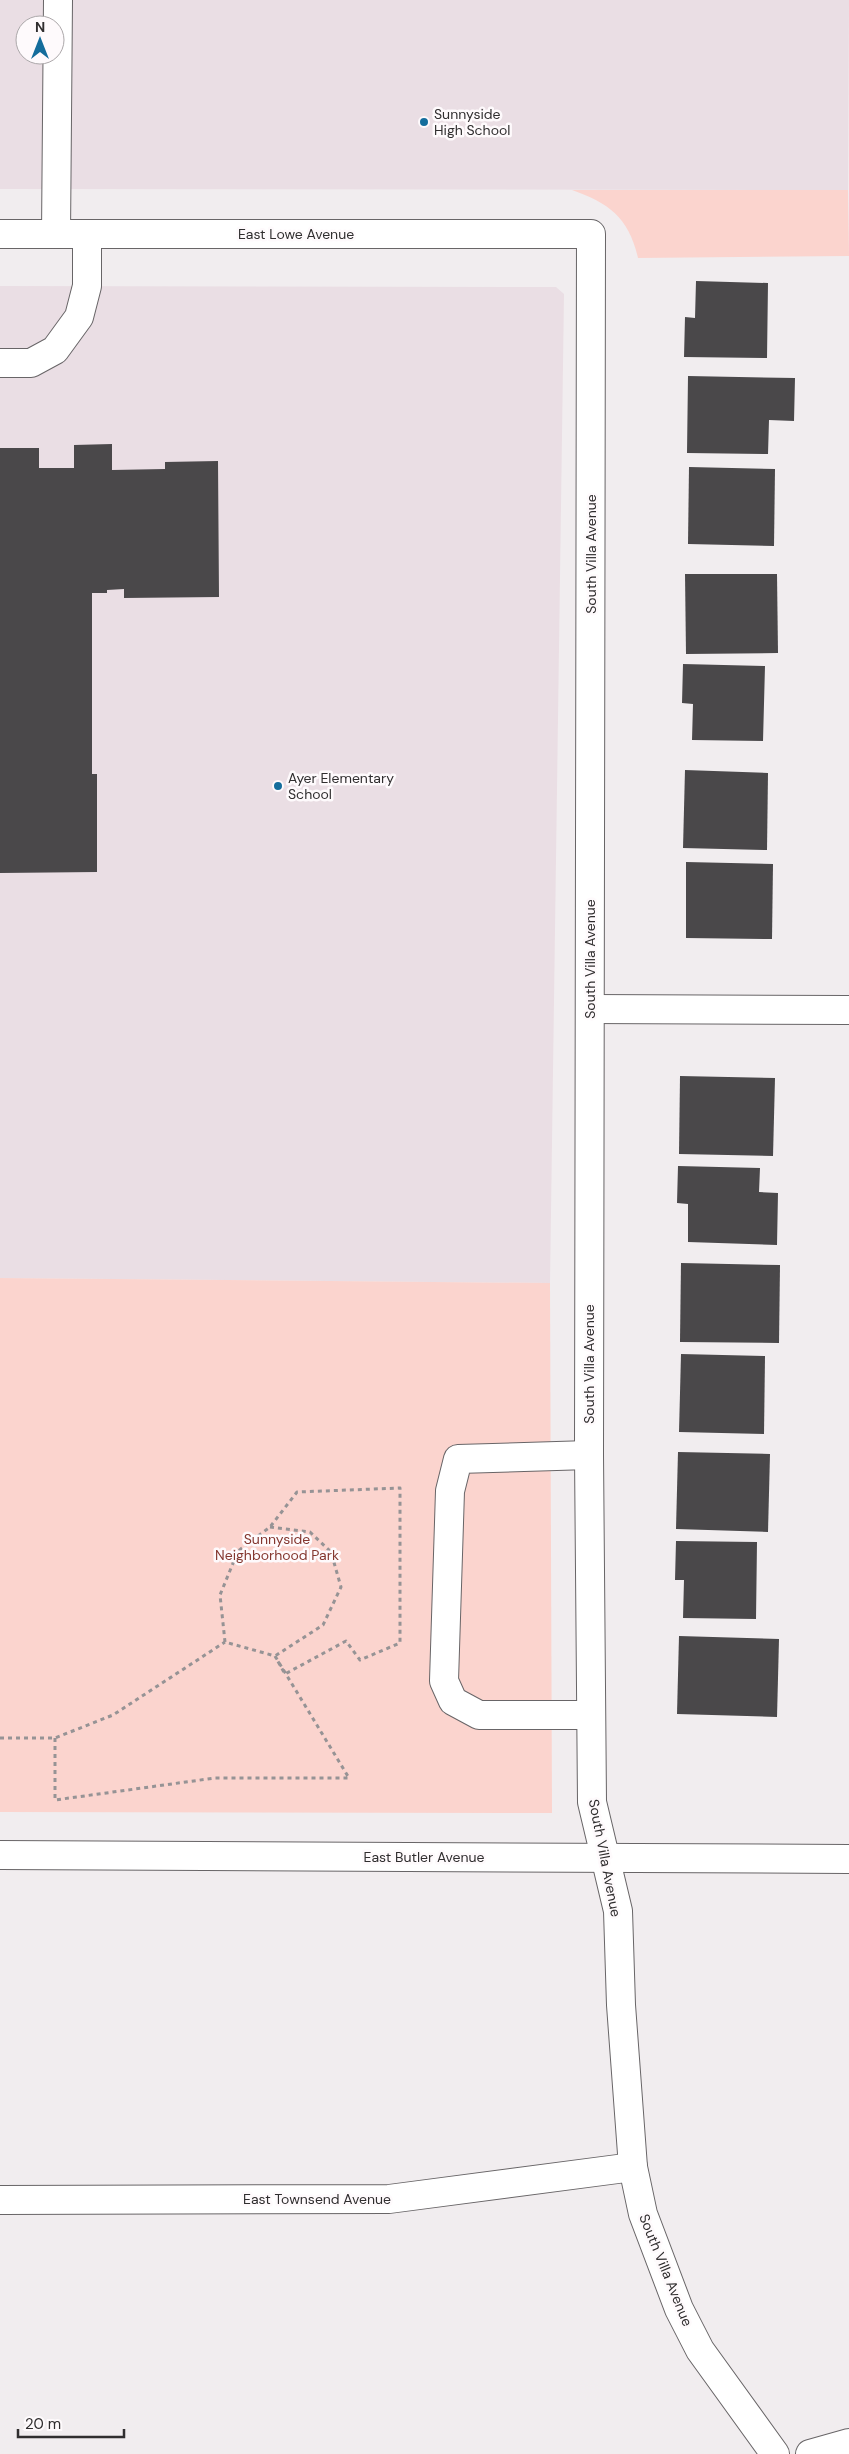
<svg xmlns="http://www.w3.org/2000/svg" width="849" height="2454" viewBox="0 0 849 2454" font-family="'DM Sans',sans-serif">
<rect width="100%" height="100%" fill="#f1edef"/>
<g fill="#eadee4" fill-rule="evenodd">
<path d="M 0,0 L 849,0 L 848,190 L 0,189 ZM 25,25 L 55,25 L 55,55 L 25,55 Z"/>
<polygon points="0,286 556,287 564,294 550,1283 0,1278"/>
</g>
<g fill="#fbd4ce">
<path d="M 572,190 L 848,190 L 849,256 L 638,258 C 629,218 609,203 572,190 Z"/>
<polygon points="0,1278 550,1283 552,1813 0,1812"/>
</g>
<g fill="#4a484a">
<polygon points="696,281 768,283 767,358 684,357 685,317 695,318"/>
<polygon points="688,376 795,378 794,421 769,420 768,454 687,453"/>
<polygon points="112,444 112,470 165,469 165,462 218,461 219,597 124,598 124,589 107,590 107,593 92,593 92,774 97,774 97,872 0,873 0,448 39,448 39,468 74,468 74,445"/>
<polygon points="689,467 775,469 774,546 688,544"/>
<polygon points="685,574 777,574 778,653 686,654"/>
<polygon points="683,664 765,666 763,741 692,740 693,704 682,703"/>
<polygon points="685,770 768,773 767,850 683,848"/>
<polygon points="686,862 773,864 772,939 686,938"/>
<polygon points="680,1076 775,1078 773,1156 679,1154"/>
<polygon points="678,1166 760,1168 759,1192 778,1193 777,1245 688,1242 688,1204 677,1203"/>
<polygon points="681,1263 780,1265 779,1343 680,1342"/>
<polygon points="681,1354 765,1356 764,1434 679,1432"/>
<polygon points="678,1452 770,1454 768,1532 676,1529"/>
<polygon points="676,1541 757,1542 756,1619 683,1618 684,1580 675,1580"/>
<polygon points="679,1636 779,1639 777,1717 677,1714"/>
</g>
<g fill="none" stroke-linecap="round" stroke-linejoin="round">
<g stroke="#686567" stroke-width="30">
<g id="minor">
<polyline points="0,234 591,234 589,1455 592,1802 618,1911 621,2005 633,2167 643,2214 679,2309 700,2350 775,2454"/>
<polyline points="56,234 58,0"/>
<polyline points="0,363 31,363 55,350 79,317 87,286 87,234"/>
<polyline points="590,1009 849,1010"/>
<polyline points="589,1455 458,1459 450,1491 444,1681 453,1701 479,1715 591,1715"/>
<polyline points="0,1855 849,1859"/>
<polyline points="0,2200 389,2199 633,2167"/>
<polyline points="810,2454 849,2443"/>
</g>
</g>
<g stroke="#969395" stroke-width="3" stroke-dasharray="4 4" stroke-linecap="butt">
<polyline points="270,1527 310,1532 331,1552 341,1587 323,1625 275,1656"/>
<polyline points="0,1738 55,1738 113,1715 225,1642"/>
<polyline points="55,1738 55,1800 215,1778 349,1778 275,1656 225,1642 220,1595 238,1551 270,1527 297,1492 400,1488 400,1643 360,1660 346,1641 285,1674 275,1656"/>
</g>
<use href="#minor" stroke="#fff" stroke-width="28"/>
</g>
<g fill="#146d9c" stroke="#fefafc" stroke-width="2">
<circle cx="424" cy="122" r="5"/>
<circle cx="278" cy="786" r="5"/>
</g>
<g text-anchor="middle" stroke-width="5" stroke-linejoin="round" paint-order="stroke">
<g font-size="14" fill="#302e2f" stroke="#fefafc" text-anchor="start">
<text x="434" y="119">Sunnyside<tspan x="434" dy="16">High School</tspan></text>
<text x="288" y="783">Ayer Elementary<tspan x="288" dy="16">School</tspan></text>
</g>
<g font-size="14" fill="#302e2f" stroke="#fefafc">
<text x="296" y="239">East Lowe Avenue</text>
<text transform="translate(591 554) rotate(-90)" y="5">South Villa Avenue</text>
<text transform="translate(590 959) rotate(-90)" y="5">South Villa Avenue</text>
<text transform="translate(589 1364) rotate(-90)" y="5">South Villa Avenue</text>
<text x="424" y="1862">East Butler Avenue</text>
<text transform="translate(605 1858) rotate(79)" y="5">South Villa Avenue</text>
<text x="317" y="2204">East Townsend Avenue</text>
<text transform="translate(666 2270) rotate(68)" y="5">South Villa Avenue</text>
</g>
<g font-size="14" fill="#84372f" stroke="#fefafc">
<text x="277" y="1544">Sunnyside<tspan x="277" dy="16">Neighborhood Park</tspan></text>
</g>
</g>
<g transform="translate(40 40)"><circle r="24" fill="#fefafc" stroke="#aca8aa"/>
<path d="M0-4L9 19L0 12L-9 19Z" fill="#146d9c"/>
<text y="-8" font-size="14" font-weight="bold" text-anchor="middle" fill="#302e2f">N</text>
</g>
<path d="M18 2429v8h106v-8" fill="none" stroke="#302e2f" stroke-width="2.5"/>
<text x="25" y="2429" font-size="15" fill="#302e2f" stroke="#fefafc" stroke-width="4" paint-order="stroke">20 m</text>
</svg>
